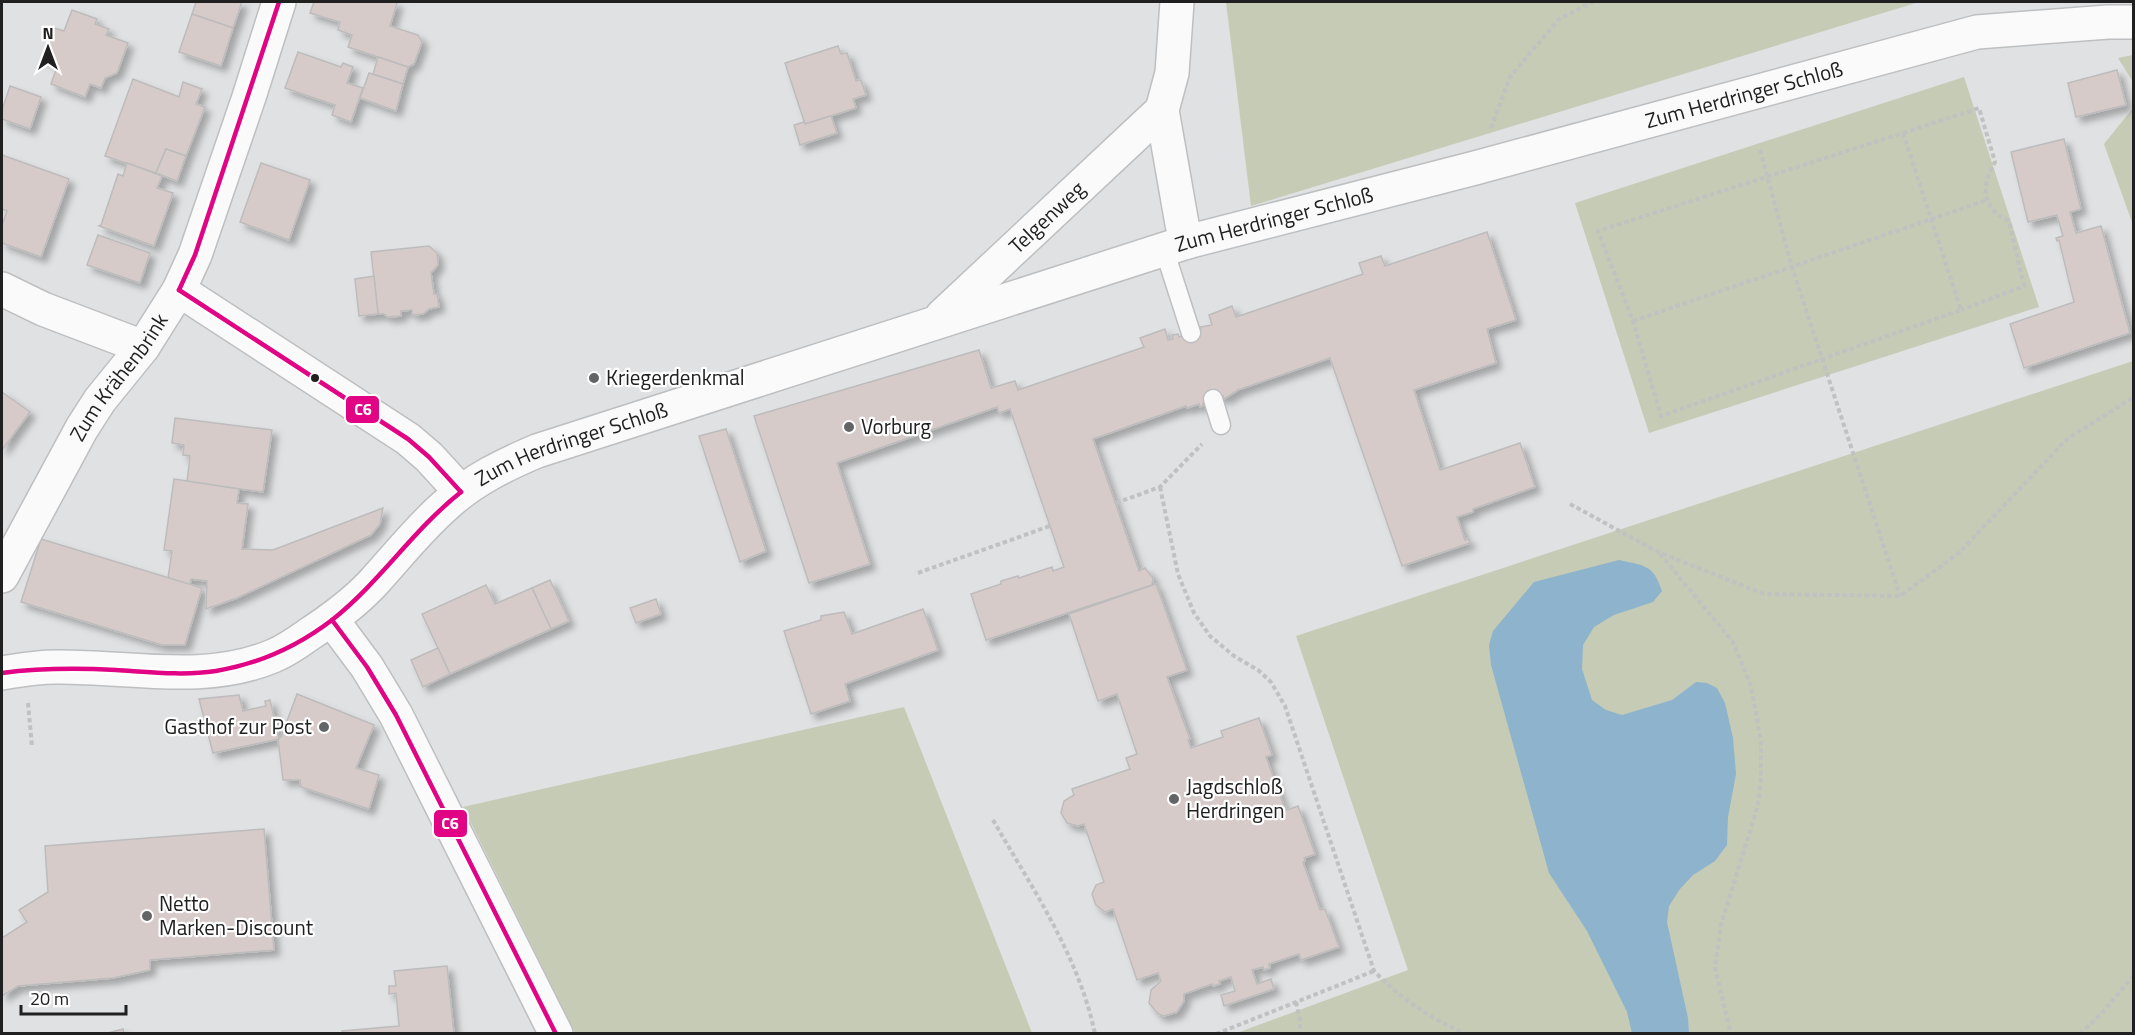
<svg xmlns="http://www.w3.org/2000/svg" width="2135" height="1035" viewBox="0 0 2135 1035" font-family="'Titillium Web',sans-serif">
<defs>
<filter id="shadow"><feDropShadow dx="5.5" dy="5.5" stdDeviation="3" flood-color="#0004"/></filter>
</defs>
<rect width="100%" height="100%" fill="#e0e1e2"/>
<g fill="#c5cbb5">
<polygon points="1226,2 1919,2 1251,206"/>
<polygon points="2133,55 2134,55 2133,82 2118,58"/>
<polygon points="1964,77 2039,307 1649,433 1575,203"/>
<polygon points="2133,108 2133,225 2104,144"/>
<polygon points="2133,361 2133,1033 1234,1034 1408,970 1296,636"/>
<polygon points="904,707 1032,1033 575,1033 463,807"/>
</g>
<path fill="#8db4cc" d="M 1619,560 C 1645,566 1653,564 1662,591 L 1653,602 L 1614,615 L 1594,627 L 1583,645 L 1582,669 L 1592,700 L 1606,710 L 1622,715 L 1672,700 L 1696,682 L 1707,683 L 1717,688 L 1725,703 L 1733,738 L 1736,774 L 1728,817 L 1727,845 L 1715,861 L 1693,875 L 1680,889 L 1669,906 L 1667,922 L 1688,1018 L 1689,1033 L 1632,1033 L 1627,1012 L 1587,931 L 1549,873 L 1491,665 L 1489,645 L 1493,631 L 1534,582 Z"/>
<g fill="#d7cbca" stroke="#bdbcbd" stroke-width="1.5" filter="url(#shadow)">
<polygon points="196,2 242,2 233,28 192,14"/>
<polygon points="314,2 396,2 397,3 390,26 418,35 422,42 414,64 408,67 348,47 352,35 338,30 340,22 310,13"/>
<polygon points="72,10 97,19 95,24 109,29 106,35 128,43 117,73 105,78 101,88 90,84 85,97 51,84 58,64 42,59 54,28 64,31"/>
<polygon points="192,14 233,28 221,66 179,52"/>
<polygon points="838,46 841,54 847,53 856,81 861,80 866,95 853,99 856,108 805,124 785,63"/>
<polygon points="298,52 341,67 343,63 353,67 347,83 363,88 351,122 332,115 335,105 285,88"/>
<polygon points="378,57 408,67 403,84 373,74"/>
<polygon points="2117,70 2126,105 2076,117 2068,83"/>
<polygon points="369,73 403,84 396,111 360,98"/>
<polygon points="133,79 179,97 183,82 202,89 196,104 205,107 186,156 166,149 156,173 105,156"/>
<polygon points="10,86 41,97 30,129 2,119 2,110"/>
<polygon points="831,116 837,133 800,145 794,125 804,122 805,124"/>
<polygon points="2064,139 2081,209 2070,212 2076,233 2101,226 2130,333 2024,368 2010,324 2074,302 2059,240 2057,241 2056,238 2063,236 2057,215 2028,222 2011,152"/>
<polygon points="166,149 186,156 177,181 156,173"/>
<polygon points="2,155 69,179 41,257 2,243 2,225 7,211 2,209"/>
<polygon points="127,163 162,176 157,188 173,193 154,246 99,226 101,225 118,174 123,176"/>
<polygon points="261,163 310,180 289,240 240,222"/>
<polygon points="1487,232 1516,320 1487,329 1496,363 1414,390 1440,470 1520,443 1535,487 1473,509 1473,512 1457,517 1465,540 1469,539 1470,543 1402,566 1330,358 1238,390 1224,399 1223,396 1213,399 1203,403 1203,406 1200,407 1199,404 1187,408 1186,406 1093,439 1139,571 1145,568 1153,578 1152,585 986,640 971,594 1001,584 1001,581 1018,576 1019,578 1052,567 1053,571 1064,567 1010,409 999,413 997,407 837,463 870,564 809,583 754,416 979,350 991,388 1015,381 1018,390 1144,347 1140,338 1165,329 1168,340 1173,339 1172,335 1178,334 1179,337 1201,329 1200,327 1212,325 1209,315 1232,306 1236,317 1363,274 1359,263 1381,256 1385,266"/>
<polygon points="98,235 150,253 140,283 87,265"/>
<polygon points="429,246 437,253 438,265 431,273 434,294 437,294 439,307 429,309 423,314 412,315 412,310 401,311 401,316 388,317 384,314 378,314 371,252"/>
<polygon points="374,276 378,314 359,316 355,279"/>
<polygon points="2,392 30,412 2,450"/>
<polygon points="175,418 272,430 263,492 187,482 190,456 183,455 184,445 172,443"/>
<polygon points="726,429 766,551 740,562 699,436"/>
<polygon points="174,479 239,489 237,503 248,504 242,549 273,550 383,508 380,524 371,535 237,598 206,609 207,581 191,579 190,585 168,578 172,551 164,550"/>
<polygon points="41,539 202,588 185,645 162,645 21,602"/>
<polygon points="550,580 569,621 551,629 532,588"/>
<polygon points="1156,584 1187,670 1167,677 1190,739 1188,740 1191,748 1223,737 1221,731 1259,718 1272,755 1266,757 1284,806 1285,806 1287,810 1298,806 1315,854 1304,858 1305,861 1303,862 1320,910 1325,909 1339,947 1301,960 1299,954 1269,964 1270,968 1264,970 1263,967 1252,970 1257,984 1271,979 1274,989 1224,1006 1221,995 1235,991 1231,977 1219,981 1220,984 1213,986 1212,984 1184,994 1184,1001 1177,1012 1164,1016 1158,1014 1149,1003 1151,990 1161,981 1158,973 1137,980 1113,909 1105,912 1096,905 1092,894 1096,885 1104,882 1084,824 1078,826 1067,823 1061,813 1064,801 1074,795 1072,789 1130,769 1126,758 1137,754 1117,694 1098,701 1069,614"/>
<polygon points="486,585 495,604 532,588 551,629 450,674 422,614"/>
<polygon points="656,599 661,614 636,623 630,608"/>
<polygon points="923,609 938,650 845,684 850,701 811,714 784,631 821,620 821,616 844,612 852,634"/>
<polygon points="438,648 450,674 423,687 411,660"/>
<polygon points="297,694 374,725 356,768 379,775 369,809 301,787 300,780 283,780 278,739 281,737"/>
<polygon points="239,695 243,711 266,706 265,701 270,700 279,739 213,753 199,699"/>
<polygon points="264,829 274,950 150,960 150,970 113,978 18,986 2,996 2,938 27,922 19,910 48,892 45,846"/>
<polygon points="447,966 454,1034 342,1034 342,1031 399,1026 396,993 389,994 389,986 396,986 394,971"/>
<polygon points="123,1029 124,1034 104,1034"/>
</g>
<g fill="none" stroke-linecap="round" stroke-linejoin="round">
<g stroke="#bebfc0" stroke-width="21">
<g id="lane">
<polyline points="1164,249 1191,333"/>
<polyline points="1213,399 1221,425"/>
</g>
</g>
<g stroke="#bebfc0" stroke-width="36">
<g id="street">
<polyline points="2,289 43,309 143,347"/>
<polyline points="179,290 408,439 429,457 461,492"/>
<path id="s1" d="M 2,576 L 82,428 L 100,400 L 143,347 L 179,290 L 195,255 L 249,97 L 279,2"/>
<polyline points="332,620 367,667 396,715 556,1034"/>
</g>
</g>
<g stroke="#bebfc0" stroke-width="36">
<g id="secondary">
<polyline points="1177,2 1172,73 1162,110 1182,224 1187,242"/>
<path id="s2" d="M 942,316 L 1162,110"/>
<path id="s3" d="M 2,673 C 20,670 37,667 56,667 C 128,666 204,685 273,656 C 285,651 297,643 308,635 C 331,620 353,604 372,584 C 397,557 419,528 447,504 C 473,480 504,465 537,451 L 1187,242 L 1475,168 L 1977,32 L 2108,22 L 2134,22"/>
</g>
</g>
<g stroke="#c0c1c1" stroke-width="4" stroke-dasharray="4.5 3" stroke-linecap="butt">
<polyline points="1491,128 1510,77 1559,19 1593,2"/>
<polygon points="1903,133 1961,310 1661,416 1633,321 1598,231"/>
<path d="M 1903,133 L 1979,108 L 1995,162 C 1981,186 1981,208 2009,221 L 2024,286 L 1961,310"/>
<polyline points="1760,150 1792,267 1900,596"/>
<polyline points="1633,321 1987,200"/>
<path d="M 1160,487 L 1178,574 L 1194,613 L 1210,636 L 1234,656 L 1258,670 L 1271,682 L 1285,706 L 1374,971 C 1401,999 1431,1019 1466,1034"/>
<polyline points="1116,503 1160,487 1202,444"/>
<polyline points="1570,504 1658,552 1764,594 1900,596 1959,553 2067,439 2134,397"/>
<polyline points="1660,554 1733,642 1751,686 1761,742 1761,777 1758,805 1721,925 1715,968 1731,1034"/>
<polyline points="918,573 1050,526"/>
<polyline points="28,703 32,747"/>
<path d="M 993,820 C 1032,888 1079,956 1095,1034"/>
<polyline points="1296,1002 1300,1020 1300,1034"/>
<polyline points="1216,1034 1374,971"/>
<polyline points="2080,1034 2102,1013 2134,975"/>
</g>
<use href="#lane" stroke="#fafafb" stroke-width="18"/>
<use href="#street" stroke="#fafafb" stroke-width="33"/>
<use href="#secondary" stroke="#fafafb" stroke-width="33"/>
<g stroke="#fff" stroke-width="9">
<g id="bus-1">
<polyline points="179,290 408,439 429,457 461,492"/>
<polyline points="179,290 195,255 279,2"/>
<polyline points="332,620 367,667 396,715 556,1034"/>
<path d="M 2,673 C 40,668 77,668 116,670 C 149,672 183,676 216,671 C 258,664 298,646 332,620 C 380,582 413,530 461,492"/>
</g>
</g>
<use href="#bus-1" stroke="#e10585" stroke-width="4.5"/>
</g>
<circle fill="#202021" stroke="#fff" stroke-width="2" cx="315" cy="378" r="5"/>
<g fill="#636465" stroke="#fff" stroke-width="2">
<circle cx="594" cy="378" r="6"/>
<circle cx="849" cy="427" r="6"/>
<circle cx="324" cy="727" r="6"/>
<circle cx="1174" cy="799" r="6"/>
<circle cx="147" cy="916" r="6"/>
</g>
<g text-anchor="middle" stroke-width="4.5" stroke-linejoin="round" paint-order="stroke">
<g font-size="21" fill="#202021" stroke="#fff">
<text dy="7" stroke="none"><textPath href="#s3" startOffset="1870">Zum Herdringer Schloß</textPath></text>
<text dy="7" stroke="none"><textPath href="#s2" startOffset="144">Telgenweg</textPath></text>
<text dy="7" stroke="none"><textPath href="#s3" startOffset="1384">Zum Herdringer Schloß</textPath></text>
<text dy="7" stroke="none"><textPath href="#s1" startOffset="231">Zum Krähenbrink</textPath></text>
<text dy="7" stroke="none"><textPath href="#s3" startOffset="646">Zum Herdringer Schloß</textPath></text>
</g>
<g font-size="21" fill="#202021" stroke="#fff" text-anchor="start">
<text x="606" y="385">Kriegerdenkmal</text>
<text x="861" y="434">Vorburg</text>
<text x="312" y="734" text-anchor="end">Gasthof zur Post</text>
<text x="1186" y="794">Jagdschloß<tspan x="1186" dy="24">Herdringen</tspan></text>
<text x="159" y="911">Netto<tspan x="159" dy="24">Marken-Discount</tspan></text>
</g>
</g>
<g stroke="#fff" stroke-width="2">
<rect x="345" y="395" width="35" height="29" rx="6" fill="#e10585"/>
<rect x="433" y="809" width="35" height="29" rx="6" fill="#e10585"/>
</g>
<g font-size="16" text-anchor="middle" font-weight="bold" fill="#fff">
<text x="363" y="415">C6</text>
<text x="450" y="829">C6</text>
</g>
<rect width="2135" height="1035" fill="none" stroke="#202021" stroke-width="6"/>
<g transform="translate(48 48)" stroke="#ffffff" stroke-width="4.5" paint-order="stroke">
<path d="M0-4.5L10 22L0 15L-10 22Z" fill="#202021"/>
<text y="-9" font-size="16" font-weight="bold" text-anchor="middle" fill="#202021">N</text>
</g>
<path d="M21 1005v9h105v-9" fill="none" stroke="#202021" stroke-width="3"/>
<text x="30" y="1005" font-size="18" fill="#202021" stroke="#ffffff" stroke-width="4.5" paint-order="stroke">20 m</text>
</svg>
